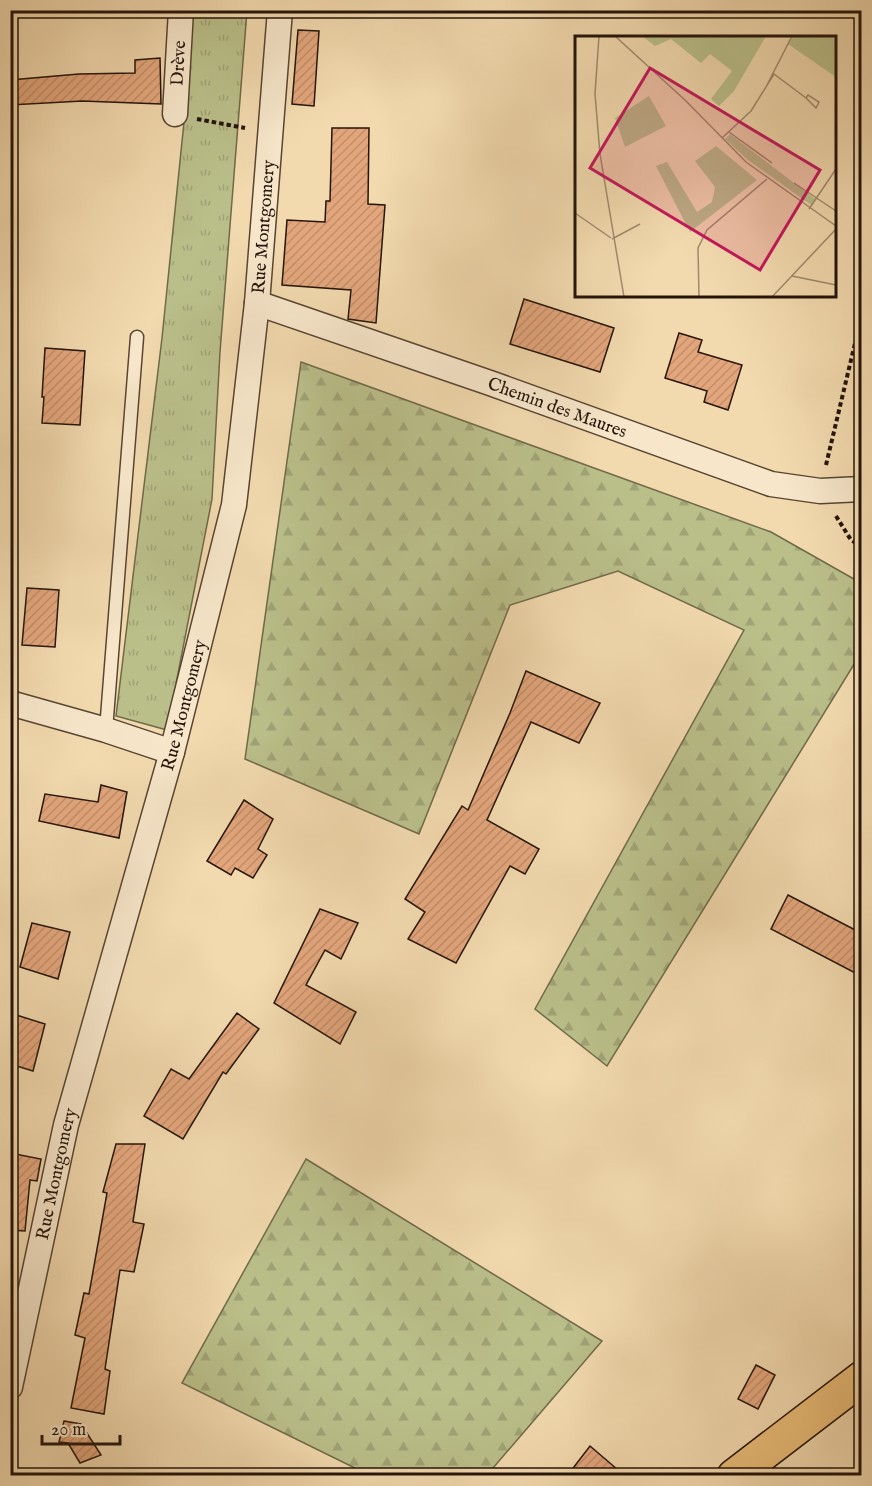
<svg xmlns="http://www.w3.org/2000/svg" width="872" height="1486" viewBox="0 0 872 1486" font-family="'IM FELL English',serif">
<defs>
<pattern id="forest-firs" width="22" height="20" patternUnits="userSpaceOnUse" patternTransform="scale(1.5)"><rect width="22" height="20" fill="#babf8a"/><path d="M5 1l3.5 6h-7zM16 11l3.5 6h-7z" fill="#a0a376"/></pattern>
<pattern id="park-tufts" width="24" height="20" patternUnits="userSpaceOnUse" patternTransform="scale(1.5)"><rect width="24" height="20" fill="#babf8a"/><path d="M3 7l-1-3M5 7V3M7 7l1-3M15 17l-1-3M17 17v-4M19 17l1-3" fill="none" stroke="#a0a376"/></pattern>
<pattern id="building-hatch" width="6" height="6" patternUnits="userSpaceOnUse" patternTransform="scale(1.5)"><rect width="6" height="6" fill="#e3a67c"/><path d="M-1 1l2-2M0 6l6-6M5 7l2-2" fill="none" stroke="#c38e6a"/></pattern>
</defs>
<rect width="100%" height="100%" fill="#f2d9ae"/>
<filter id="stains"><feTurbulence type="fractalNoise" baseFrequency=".00333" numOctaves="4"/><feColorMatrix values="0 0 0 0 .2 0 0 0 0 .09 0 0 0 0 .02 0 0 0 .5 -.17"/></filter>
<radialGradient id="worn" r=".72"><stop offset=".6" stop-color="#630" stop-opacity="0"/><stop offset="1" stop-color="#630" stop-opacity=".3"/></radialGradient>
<g fill="url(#forest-firs)" stroke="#6f6a4a" stroke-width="1.5">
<polygon points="301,362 771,532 861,583 861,653 607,1066 535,1009 744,630 618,571 510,605 419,834 245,759"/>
<polygon points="306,1159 602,1341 487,1475 369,1475 182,1383"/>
</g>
<polygon fill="url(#park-tufts)" stroke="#6f6a4a" stroke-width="1.5" points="193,11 247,11 220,352 212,499 167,730 116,716 162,338 184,122"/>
<g fill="url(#building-hatch)" stroke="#24140a" stroke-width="1.5">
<polygon points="298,30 319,31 314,106 292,104"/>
<polygon points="160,58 161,104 82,101 10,105 10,80 79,74 135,73 135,60"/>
<polygon points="332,128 369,128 368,204 385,205 376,323 348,319 351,290 282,285 287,220 325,222 326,201 330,201"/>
<polygon points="524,299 614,328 600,372 510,344"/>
<polygon points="679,333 702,340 698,352 742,365 728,410 704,402 707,391 665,378"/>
<polygon points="45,348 85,351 80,425 42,423 44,397 42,397"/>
<polygon points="27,588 59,590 55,647 22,645"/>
<polygon points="526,671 600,703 579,743 531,722 487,820 539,849 525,874 510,866 456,963 408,939 425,912 405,899 462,806 468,810 510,713"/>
<polygon points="101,785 127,792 119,838 39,821 45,794 98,802"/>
<polygon points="244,800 273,819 258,849 267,855 253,878 235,868 231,875 207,861"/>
<polygon points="788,895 861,933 861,976 771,929"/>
<polygon points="320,909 358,923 341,959 325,950 306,985 356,1012 340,1044 274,1003"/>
<polygon points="32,923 70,932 58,979 20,967"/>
<polygon points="10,1013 45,1024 33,1071 10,1064"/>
<polygon points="237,1013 259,1029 226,1074 223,1072 183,1139 144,1116 171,1069 189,1079"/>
<polygon points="116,1144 145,1144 133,1222 144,1224 134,1272 120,1270 105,1369 110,1371 104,1414 71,1408 85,1338 75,1335 84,1293 89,1294 107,1193 103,1192"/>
<polygon points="10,1153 41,1159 37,1181 30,1180 25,1231 10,1230"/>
<polygon points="756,1365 775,1375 758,1409 738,1399"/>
<polygon points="64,1421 81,1424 101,1455 80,1463 68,1443 59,1442"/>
<polygon points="590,1446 625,1476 567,1476"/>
</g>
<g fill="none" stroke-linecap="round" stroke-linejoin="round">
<g stroke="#584533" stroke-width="15">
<polyline id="service" points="106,730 137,337"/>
</g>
<g stroke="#584533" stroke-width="27">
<g id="minor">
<path id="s1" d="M 175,114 L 181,10"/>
<path id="s2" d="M 257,303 L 490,383 L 771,484 L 820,491 L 862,489"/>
<polyline points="10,703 106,730 172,752"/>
<path id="s3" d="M 10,1387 L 66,1125 L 172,752 L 234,505 L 257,303 L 280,10"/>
</g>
</g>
<g stroke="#24140a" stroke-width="36">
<polyline id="primary" points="734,1476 862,1378"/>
</g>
<g stroke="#24140a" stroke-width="4" stroke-dasharray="4.5 3" stroke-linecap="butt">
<polyline points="197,119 245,128"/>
<polyline points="826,465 862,314"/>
<polyline points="836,516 851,540 862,547"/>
</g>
<use href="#service" stroke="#f7e6ca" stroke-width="12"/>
<use href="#minor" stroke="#f7e6ca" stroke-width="24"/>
<use href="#primary" stroke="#e9bc77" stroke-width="33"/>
</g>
<g text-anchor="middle" stroke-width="5" stroke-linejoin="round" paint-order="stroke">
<g font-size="18" fill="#24140a" stroke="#f7e6ca">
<text dy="6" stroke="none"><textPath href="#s1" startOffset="51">Drève</textPath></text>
<text dy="6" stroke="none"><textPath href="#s3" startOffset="1190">Rue Montgomery</textPath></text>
<text dy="6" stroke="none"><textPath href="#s2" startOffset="318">Chemin des Maures</textPath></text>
<text dy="6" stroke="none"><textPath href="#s3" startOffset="704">Rue Montgomery</textPath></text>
<text dy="6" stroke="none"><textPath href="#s3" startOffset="218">Rue Montgomery</textPath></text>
</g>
</g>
<g transform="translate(575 36)">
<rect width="261" height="261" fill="#f2d9ae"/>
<path d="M 217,0 L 261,0 L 261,41 L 213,8 Z" fill="#babf8a"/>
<path d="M 67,0 L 191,0 L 159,55 L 144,70 L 136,63 L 157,35 L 135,18 L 126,27 L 96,3 L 80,10 ZM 74,60 L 91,90 L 50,111 L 40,82 ZM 141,110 L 182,144 L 115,196 L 81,130 L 92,126 L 122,176 L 137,166 L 140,151 L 120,125 Z" fill="#babf8a"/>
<path d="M 155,98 L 240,163 L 236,169 L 173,124 L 150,103 Z" fill="#babf8a"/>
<path fill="none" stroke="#a08a6c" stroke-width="1.5" d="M 24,0 L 20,58 L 25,118 L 49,261M 40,0 L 111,65 L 171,126 L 261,190M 192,49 L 217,0M 154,96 L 197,127M 147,102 L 176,75 L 199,38 L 231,62 L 233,59 L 244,66 L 241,72 L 231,62M 219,147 L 261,175M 234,173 L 261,133M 0,177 L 36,202M 37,203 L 65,188M 217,240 L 261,249M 124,261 L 123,212 L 132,194 L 192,143M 197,261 L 261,193"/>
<path fill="#c2185b" fill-opacity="0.15" stroke="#c2185b" stroke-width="3" d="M 75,32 L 245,134 L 185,234 L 15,132 Z"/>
<rect width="261" height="261" fill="none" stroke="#24140a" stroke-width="3"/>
</g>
<rect width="872" height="1486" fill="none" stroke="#f2d9ae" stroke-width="36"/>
<rect x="12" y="12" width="848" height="1462" fill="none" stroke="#24140a" stroke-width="3"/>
<rect x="18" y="18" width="836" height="1450" fill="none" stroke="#24140a" stroke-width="1.5"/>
<path d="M42 1435v9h78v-9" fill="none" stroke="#24140a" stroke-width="3"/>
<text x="51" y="1435" font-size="18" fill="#24140a" stroke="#f7e6ca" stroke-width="4.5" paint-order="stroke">20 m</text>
<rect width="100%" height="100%" filter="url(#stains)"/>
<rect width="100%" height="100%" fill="url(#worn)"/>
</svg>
